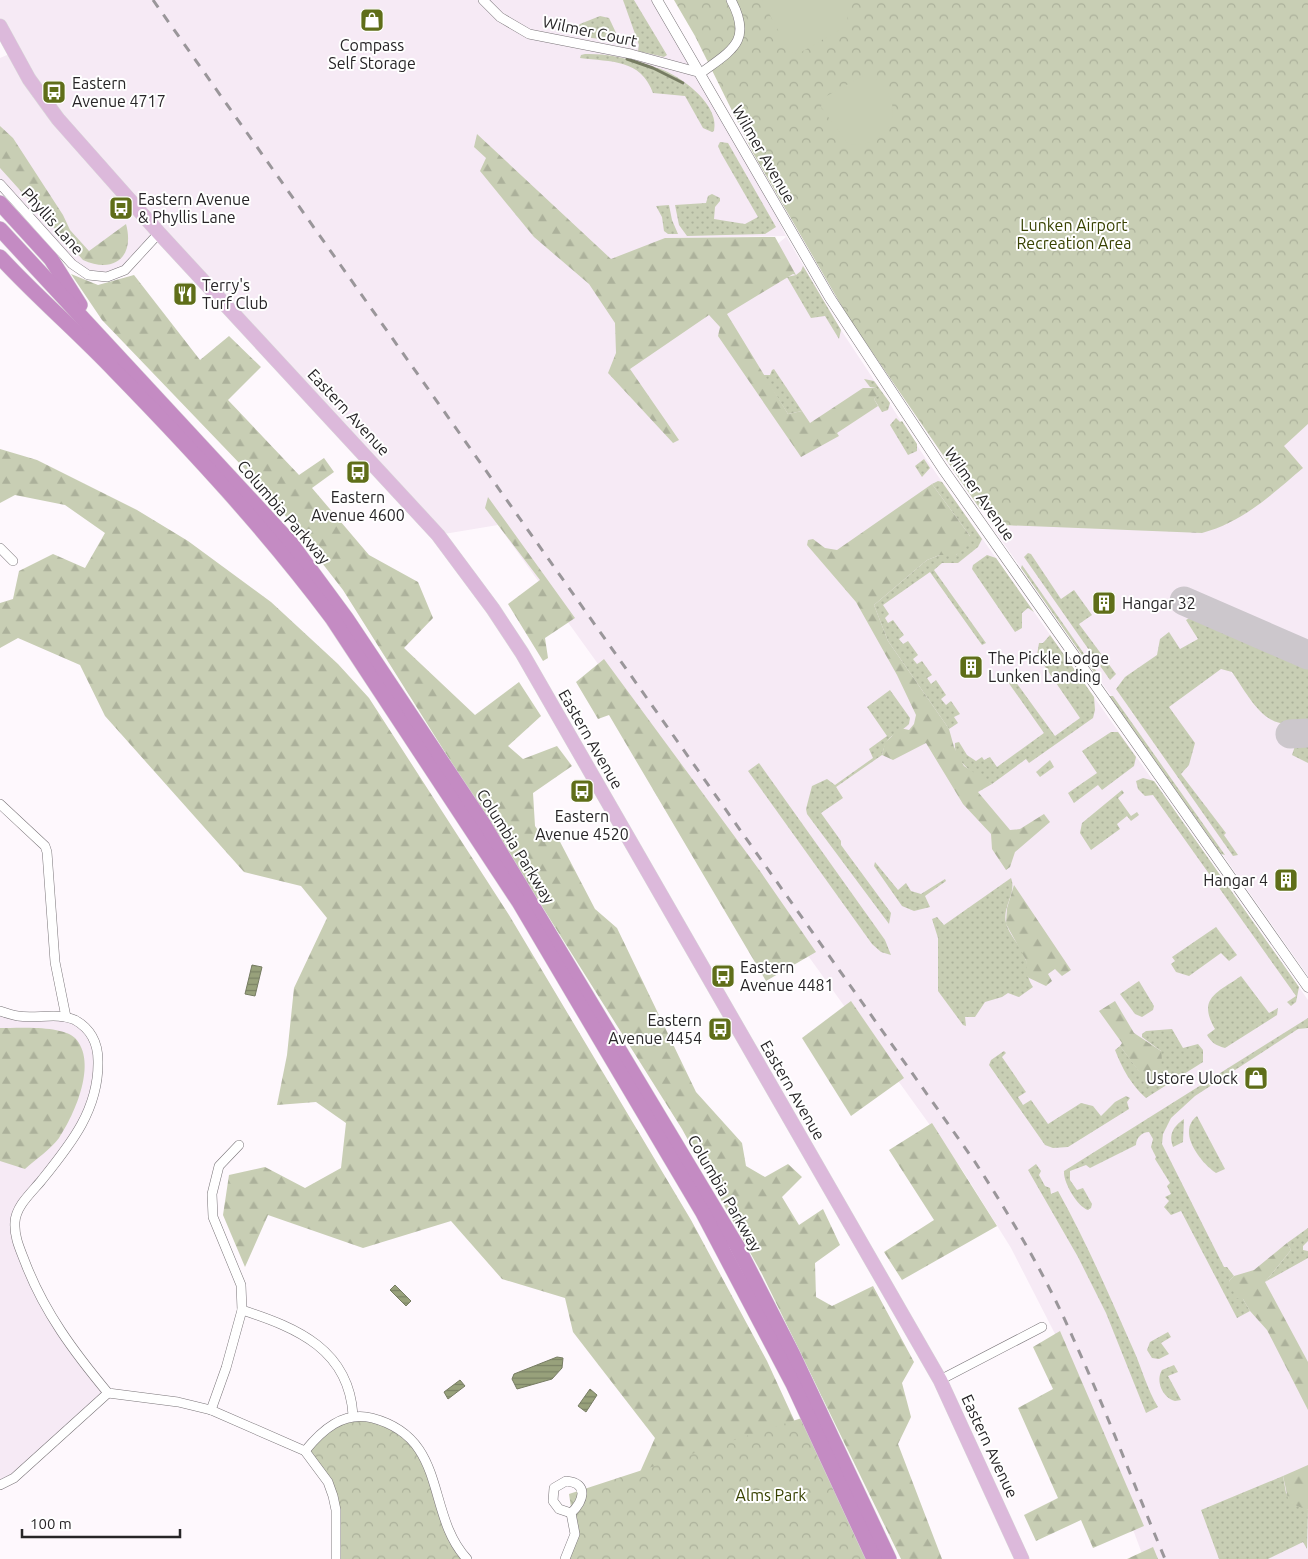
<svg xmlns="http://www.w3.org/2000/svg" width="1308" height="1559" viewBox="0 0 1308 1559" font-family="Ubuntu,sans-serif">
<defs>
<pattern id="grass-dots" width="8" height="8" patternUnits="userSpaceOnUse" patternTransform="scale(1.25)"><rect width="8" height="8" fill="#c8ceb4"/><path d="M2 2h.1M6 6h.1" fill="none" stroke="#acb19b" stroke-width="1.8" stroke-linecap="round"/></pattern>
<pattern id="forest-firs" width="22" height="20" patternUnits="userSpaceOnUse" patternTransform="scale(1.25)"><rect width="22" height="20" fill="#c8ceb4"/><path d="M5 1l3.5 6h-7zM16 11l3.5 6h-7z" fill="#acb19b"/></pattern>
<pattern id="park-crowns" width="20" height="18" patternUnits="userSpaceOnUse" patternTransform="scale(1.25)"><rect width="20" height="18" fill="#c8ceb4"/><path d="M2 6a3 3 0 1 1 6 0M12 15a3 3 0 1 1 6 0" fill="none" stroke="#acb19b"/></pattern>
<pattern id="water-rules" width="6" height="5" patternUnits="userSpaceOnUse" patternTransform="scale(1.25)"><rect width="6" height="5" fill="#98a17b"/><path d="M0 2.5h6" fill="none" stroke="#7c8365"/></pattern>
</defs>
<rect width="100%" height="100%" fill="#fef8fd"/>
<g fill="#f6eaf5" fill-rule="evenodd">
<path d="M 0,0 L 657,0 L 743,148 L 786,236 L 841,330 L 926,459 L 1308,1000 L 1308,1559 L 1144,1559 L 1073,1369 L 1011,1248 L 963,1171 L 498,525 L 438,535 L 159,233 L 125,270 L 88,275 L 0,184 L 0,58 L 14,52 L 0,26 ZM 785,236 L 786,237 L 664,337 L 665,238 Z"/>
<polygon points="1308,424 1308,976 995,531 1001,525 1010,526 1283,446"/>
<polygon points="0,1011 75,1020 98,1048 90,1110 25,1200 15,1230 47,1310 108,1393 0,1485"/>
</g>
<g fill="url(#grass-dots)">
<polygon points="623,0 634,0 667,55 664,57 638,51 639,45"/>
<polygon points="600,16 609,18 618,37 608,40 584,37 576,29 580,24"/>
<path d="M 585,54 C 621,53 654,66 684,85 L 685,83 L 653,67 C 676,71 721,104 714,131 L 712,132 L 703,128 L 685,96 L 653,93 C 641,59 611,62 580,58 L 581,55 Z"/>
<polygon points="720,142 728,143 776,227 765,234 687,236 679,225 675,205 706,203 708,196 712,194 720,198 720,201 715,207 714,219 745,224 758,217 721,153 718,146"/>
<polygon points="669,205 672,220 678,234 668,234 664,231 662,217 656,206"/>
<polygon points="803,266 841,330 839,339 825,316 811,318 787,277 796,275 801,271"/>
<polygon points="774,369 802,411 788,414 763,375 770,375 772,370"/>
<polygon points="864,379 874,381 890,403 888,410 882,412 874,399 880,394 876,388 870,387"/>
<polygon points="896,418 900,422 902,421 917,444 917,451 908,455 890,425"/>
<polygon points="924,459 930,468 922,477 915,466"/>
<polygon points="938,481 942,482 982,539 978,547 958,563 942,563 934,570 986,643 982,645 930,572 883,605 889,614 885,618 888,623 893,620 904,635 899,639 903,644 908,641 918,655 913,659 917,664 922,661 932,675 927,678 931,684 936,680 946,695 941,699 946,705 951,701 960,714 954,717 958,723 949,729 888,641 874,605 927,560 940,555 956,555 970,536 932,484"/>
<polygon points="1028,553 1031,554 1061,599 1074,590 1092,615 1079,624 1116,674 1110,680 1024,557"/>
<polygon points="987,555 996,558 1034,612 1028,608 1022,613 1022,628 1015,632 972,569 973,565"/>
<polygon points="1022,565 1101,678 1098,678 1021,568"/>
<path d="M 1194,615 L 1308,668 L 1308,722 C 1299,722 1289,724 1280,723 C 1259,719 1244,689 1232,672 L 1221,669 L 1169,707 L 1195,743 L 1189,765 L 1181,774 L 1226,833 L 1224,835 L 1238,855 L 1233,856 L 1116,689 L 1125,677 L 1157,655 L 1160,639 L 1169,632 L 1180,649 L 1198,639 L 1186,620 Z"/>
<path d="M 1050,635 L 1094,697 L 1095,710 L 1093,718 L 1029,763 L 1026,759 L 992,784 C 977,777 953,762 955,743 L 959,742 L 967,755 L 976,761 L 982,757 L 984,760 L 990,757 L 997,767 L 1044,733 L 1008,682 L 1013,678 L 1055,736 L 1080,718 L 1037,655 L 1039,643 L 1043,643 Z"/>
<path d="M 890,690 L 910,718 L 909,724 C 896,737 888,731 882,755 L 836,787 L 843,798 L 821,813 L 841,841 L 841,845 L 891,913 L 889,924 L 807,814 L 806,809 L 812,786 L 827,779 L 835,785 L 873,758 L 869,749 L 887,736 L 867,707 Z"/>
<polygon points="1109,696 1113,696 1225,855 1221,854"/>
<polygon points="1111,732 1118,732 1136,757 1134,766 1102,790 1098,785 1074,803 1068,793 1097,773 1082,751"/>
<polygon points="1308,739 1308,763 1292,755 1295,746"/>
<polygon points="1050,760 1054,767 1040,777 1036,772"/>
<polygon points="759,763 885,940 891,955 881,952 872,944 748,771"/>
<polygon points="1143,778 1154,781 1299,987 1296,1002 1291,1006 1287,1002 1296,996 1153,795 1145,796 1138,789 1136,781"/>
<polygon points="1122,790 1124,793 1118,798 1131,816 1137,812 1139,815 1131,821 1127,816 1117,824 1120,829 1091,850 1080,833 1082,823"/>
<polygon points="875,862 898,890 906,883 911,891 921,894 945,879 946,881 925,896 930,907 914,911 902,906 874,866"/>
<path d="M 1011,878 C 1017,893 1002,907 1006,923 C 1009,935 1021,946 1025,958 C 1030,969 1024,973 1033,987 L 1019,997 L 1008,993 L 1002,997 L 985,1002 L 975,1017 L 965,1017 L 966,1026 L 963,1025 L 938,991 L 938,938 L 932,919 L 937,917 L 944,925 Z"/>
<polygon points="1216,927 1237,955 1229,961 1221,953 1189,976 1176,972 1171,964 1175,961 1172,957"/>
<path d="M 1241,976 L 1269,1013 L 1278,1008 L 1277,1015 L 1225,1048 C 1215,1045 1212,1043 1207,1035 L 1215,1029 C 1197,998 1217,993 1241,976 Z"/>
<polygon points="1139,981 1154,1006 1153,1010 1142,1017 1135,1014 1120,994"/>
<path d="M 1308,1018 L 1308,1028 L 1298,1029 L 1195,1096 L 1171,1118 L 1163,1134 L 1162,1144 L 1224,1267 L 1227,1267 L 1234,1276 L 1229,1281 L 1243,1299 L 1250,1311 L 1237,1318 L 1181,1211 L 1171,1215 L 1164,1207 L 1169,1201 L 1165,1197 L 1171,1194 L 1167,1186 L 1170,1183 L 1155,1159 L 1156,1157 L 1151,1147 L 1153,1139 L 1149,1132 C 1142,1132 1136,1138 1136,1145 L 1090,1168 L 1086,1165 L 1070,1171 L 1070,1180 L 1077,1190 L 1083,1188 L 1092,1204 L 1091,1208 L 1088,1210 C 1077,1206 1063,1182 1064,1171 Z"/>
<path d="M 1172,1029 L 1183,1048 L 1198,1044 L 1203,1050 L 1203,1062 L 1146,1098 C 1131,1085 1122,1068 1115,1050 L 1120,1046 L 1146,1080 L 1161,1051 L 1142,1037 L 1142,1034 L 1146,1031 Z"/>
<polygon points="1004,1051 1006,1053 1002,1057 1026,1092 1018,1097 1023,1105 1031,1100 1048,1124 1081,1103 1093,1106 1101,1116 1115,1102 1126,1096 1130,1098 1127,1102 1129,1109 1068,1147 1053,1148 1045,1145 989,1065 991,1060"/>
<path d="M 1197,1116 L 1225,1169 L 1216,1173 C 1201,1163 1176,1132 1197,1116 Z"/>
<path d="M 1184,1119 L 1183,1142 L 1173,1147 C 1168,1134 1174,1126 1184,1119 Z"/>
<path d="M 1036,1164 L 1041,1171 L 1039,1175 L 1045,1186 L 1050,1188 L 1051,1194 L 1058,1191 C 1087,1243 1110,1297 1134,1351 C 1142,1369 1147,1389 1158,1407 L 1146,1413 L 1106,1313 L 1078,1257 L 1028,1170 Z"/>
<polygon points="1308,1228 1308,1241 1303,1246 1303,1250 1308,1251 1308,1258 1265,1282 1291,1250 1287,1243"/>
<polygon points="1168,1332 1171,1337 1161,1343 1169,1354 1159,1359 1152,1358 1147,1350 1150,1342"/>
<path d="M 1174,1365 L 1178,1372 L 1168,1376 L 1181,1400 L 1175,1401 C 1163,1398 1155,1381 1162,1370 Z"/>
<polygon points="1283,1476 1286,1493 1308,1510 1307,1549 1303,1542 1268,1559 1219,1559 1201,1510"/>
</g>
<g fill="url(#forest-firs)">
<path d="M 0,126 L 13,138 L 63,215 L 70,230 L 89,251 L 126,224 C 135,257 114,274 83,260 L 0,168 Z"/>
<polygon points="477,134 611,259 665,238 775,237 796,275 793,274 727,314 788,414 802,411 810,423 863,388 876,388 881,394 874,399 878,406 837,433 839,436 801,457 718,336 720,327 709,315 630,369 679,440 673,443 608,373 616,353 615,323 589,284 534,237 480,171 486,158 474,147"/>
<polygon points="71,274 98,285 134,275 200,360 229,336 261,367 228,400 299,475 324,458 334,472 312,488 369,555 418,582 433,618 404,648 475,715 519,682 541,716 508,746 523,759 557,746 572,766 533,793 535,826 540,833 557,836 595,909 617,928 696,1092 742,1143 746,1166 765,1177 788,1164 802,1177 782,1197 799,1225 823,1209 840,1245 815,1263 816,1297 832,1306 873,1286 914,1362 902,1383 911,1417 898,1444 942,1559 901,1559 762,1274 682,1129 343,590 267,492 102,320"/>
<polygon points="0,449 37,460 137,510 188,541 271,602 338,664 369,698 509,915 691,1220 767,1361 858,1559 633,1488 655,1438 573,1332 565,1298 502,1279 451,1221 363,1248 268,1215 245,1267 223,1215 229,1175 265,1167 305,1188 341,1168 346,1123 316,1102 277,1105 287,1055 294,988 327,918 301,886 244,872 105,716 80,665 18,638 0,648 0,603 13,599 19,571 53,554 85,568 105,533 65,505 15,495 0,503"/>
<polygon points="932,484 970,536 969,544 956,555 940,555 927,560 874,605 888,641 949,729 954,747 964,766 992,784 978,792 1010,830 1020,829 1044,814 1050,822 1015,852 1010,867 1006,870 992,849 991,834 963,804 926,743 893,760 882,755 885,743 900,728 909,730 914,724 916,715 897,675 856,602 807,545 808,540 813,539 825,548 837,550"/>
<polygon points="488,497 575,618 545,638 548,658 543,661 508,604 540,580 485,508"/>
<polygon points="604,659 760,871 816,952 766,981 609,715 598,719 576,682"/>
<polygon points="1014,885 1071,970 1062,976 1055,969 1048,974 1052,981 1046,986 1027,977 1026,960 1006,924 1007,908"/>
<polygon points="851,1001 904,1078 851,1116 802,1038"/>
<path d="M 1115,1001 L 1134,1033 L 1161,1051 C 1164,1067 1158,1071 1146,1081 L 1120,1046 L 1122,1043 L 1099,1011 Z"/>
<path d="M 0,1028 C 18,1028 62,1025 75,1038 C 98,1062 75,1114 59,1138 C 51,1149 36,1159 25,1169 L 0,1161 Z"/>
<polygon points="932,1123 997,1226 902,1280 884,1252 934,1220 889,1150"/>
<polygon points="1287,1243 1291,1250 1265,1282 1308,1362 1308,1410 1267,1330 1250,1311 1243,1299 1236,1298 1229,1281 1234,1276 1254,1270"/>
<polygon points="1060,1331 1144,1526 1093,1548 1081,1520 1036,1541 1024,1515 1058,1498 1018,1408 1053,1389 1033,1347"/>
<polygon points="1308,1465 1308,1510 1289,1503 1283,1476"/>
<polygon points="1153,1547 1158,1559 1127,1559"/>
</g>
<g fill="url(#park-crowns)">
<path d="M 674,0 L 1308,0 L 1308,424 L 1284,446 L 1303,468 C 1271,495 1243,522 1202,533 L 1001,525 L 990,509 L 980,509 L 848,317 L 753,153 L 695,36 Z"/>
<polygon points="808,1416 874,1559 565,1559 575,1534 569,1494"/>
<path d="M 368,1417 L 414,1443 L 449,1531 L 467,1559 L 336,1559 L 333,1496 L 308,1455 C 316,1425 342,1423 368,1417 Z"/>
</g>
<g fill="#c8ceb4">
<polygon points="762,0 844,0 848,16 846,26 798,54 789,51"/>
<path d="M 868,73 C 876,79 883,84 888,93 C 904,124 879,148 848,144 L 821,107 L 823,98 Z"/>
</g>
<g fill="url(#water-rules)" stroke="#767c62">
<polygon points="252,965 262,967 255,996 245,994"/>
<polygon points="395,1285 411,1301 406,1306 390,1290"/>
<polygon points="557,1357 563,1358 562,1368 552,1379 517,1389 512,1379 514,1374"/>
<polygon points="460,1380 465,1386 448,1399 444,1392"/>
<polygon points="590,1389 597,1395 586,1412 578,1406"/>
</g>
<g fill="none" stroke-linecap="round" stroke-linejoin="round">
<polyline stroke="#767c62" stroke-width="3" points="627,59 653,68 683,83"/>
<g stroke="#ccc7cc" stroke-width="29">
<polyline points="1184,601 1308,655"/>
<polyline points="1290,734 1308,733"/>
</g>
<g stroke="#7a7579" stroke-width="10">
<g id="minor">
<path d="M 483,0 L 500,17 L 529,34 L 631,54 L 701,73 C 732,50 753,41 731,0"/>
<polyline points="0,184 72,264 88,275 107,277 125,270 159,233"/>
<polyline points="0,548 13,561"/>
<polyline points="0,804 45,846 47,852 55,962 66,1017"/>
<path d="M 0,1011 C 6,1013 12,1015 18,1016 C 36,1019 58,1012 75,1020 C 91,1029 98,1043 98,1061 C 99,1110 70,1145 41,1181 C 31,1193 16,1206 15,1222 C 14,1237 20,1249 25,1262 C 44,1312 74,1352 108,1393 L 178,1402 L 211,1410 L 305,1451 L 328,1482 L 333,1496 L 336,1510 L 336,1559"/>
<path d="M 242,1310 C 298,1328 349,1350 353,1415"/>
<polyline points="940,1380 1042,1327"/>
<polyline points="211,1410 226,1368 242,1310 241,1285 213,1217 212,1194 219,1166 239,1145"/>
<path d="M 305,1451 C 322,1430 343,1411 372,1418 C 449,1438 425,1514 467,1559"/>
<path d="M 566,1481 C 590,1483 583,1502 571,1513 L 559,1509 L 553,1501 L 554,1488 Z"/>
<polyline points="0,1485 14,1478 108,1393"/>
<polyline points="565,1559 575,1534 571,1513"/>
</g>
</g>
<g stroke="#7a7579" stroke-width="11">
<polyline id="tertiary" points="657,0 830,298 943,469 1308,987"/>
</g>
<g stroke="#d8d8d8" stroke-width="15">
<polyline id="primary" points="0,26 29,79 58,119 159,233 438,535 493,609 522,653 940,1380 1022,1559"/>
</g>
<g stroke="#d8d8d8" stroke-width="16">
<g id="motorway">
<polyline points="0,203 51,259 80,305"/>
<polyline points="0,229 290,542 346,618 484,825 737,1246 792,1353 889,1559"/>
<path d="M 0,257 C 37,297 79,333 116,372 C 192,450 267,531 332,618 L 519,902 L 703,1213 L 793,1384 L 874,1559"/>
</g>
</g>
<use href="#minor" stroke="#fff" stroke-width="9"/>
<use href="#tertiary" stroke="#fff" stroke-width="10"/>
<use href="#primary" stroke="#dcb9db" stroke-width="14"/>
<use href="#motorway" stroke="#c48bc3" stroke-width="15"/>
<path stroke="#9a969a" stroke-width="3" stroke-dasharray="9 9" stroke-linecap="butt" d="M 153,0 L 975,1162 C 1012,1219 1046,1276 1073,1338 C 1106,1410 1134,1485 1165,1559"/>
</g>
<defs>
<g id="shop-square" transform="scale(1.25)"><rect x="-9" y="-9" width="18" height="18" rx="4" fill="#5f6e19" stroke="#fff"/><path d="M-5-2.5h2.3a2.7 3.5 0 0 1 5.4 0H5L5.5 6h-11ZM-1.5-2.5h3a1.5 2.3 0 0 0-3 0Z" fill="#fff"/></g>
<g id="bus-square" transform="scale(1.25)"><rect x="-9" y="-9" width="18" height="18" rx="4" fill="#5f6e19" stroke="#fff"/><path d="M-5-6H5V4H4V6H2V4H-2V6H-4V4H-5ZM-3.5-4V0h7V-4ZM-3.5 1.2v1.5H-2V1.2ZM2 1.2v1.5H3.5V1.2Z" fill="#fff"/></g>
<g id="restaurant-square" transform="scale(1.25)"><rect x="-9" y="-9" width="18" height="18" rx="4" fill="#5f6e19" stroke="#fff"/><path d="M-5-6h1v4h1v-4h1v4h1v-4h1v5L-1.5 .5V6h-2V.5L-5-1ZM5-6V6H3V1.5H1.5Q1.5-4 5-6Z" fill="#fff"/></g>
<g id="building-square" transform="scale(1.25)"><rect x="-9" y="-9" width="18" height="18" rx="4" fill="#5f6e19" stroke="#fff"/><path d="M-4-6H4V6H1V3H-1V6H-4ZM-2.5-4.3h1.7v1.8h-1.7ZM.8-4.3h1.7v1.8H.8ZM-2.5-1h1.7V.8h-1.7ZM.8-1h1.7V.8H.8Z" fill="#fff"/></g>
</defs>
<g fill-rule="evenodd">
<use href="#shop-square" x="372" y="20"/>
<use href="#bus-square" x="54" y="92"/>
<use href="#bus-square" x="121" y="208"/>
<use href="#restaurant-square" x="185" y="294"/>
<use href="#bus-square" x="358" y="472"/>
<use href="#building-square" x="1104" y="603"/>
<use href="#building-square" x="971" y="667"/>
<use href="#bus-square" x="582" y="791"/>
<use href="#building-square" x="1286" y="880"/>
<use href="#bus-square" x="723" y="976"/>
<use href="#bus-square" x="720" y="1029"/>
<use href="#shop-square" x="1256" y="1078"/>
</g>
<g text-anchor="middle" stroke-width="4" stroke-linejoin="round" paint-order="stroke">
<g font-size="16" fill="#272527" stroke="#fff">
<text transform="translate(590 31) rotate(12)" y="6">Wilmer Court</text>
<text transform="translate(764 154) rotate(60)" y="6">Wilmer Avenue</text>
<text transform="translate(53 221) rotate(48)" y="6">Phyllis Lane</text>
<text transform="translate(349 412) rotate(47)" y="6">Eastern Avenue</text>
<text transform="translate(980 494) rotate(55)" y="6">Wilmer Avenue</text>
<text transform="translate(284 512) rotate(49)" y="6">Columbia Parkway</text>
<text transform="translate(591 739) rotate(60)" y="6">Eastern Avenue</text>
<text transform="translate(516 846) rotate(58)" y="6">Columbia Parkway</text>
<text transform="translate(793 1090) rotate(60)" y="6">Eastern Avenue</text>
<text transform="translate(725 1193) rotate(60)" y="6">Columbia Parkway</text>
<text transform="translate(990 1446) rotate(65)" y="6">Eastern Avenue</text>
</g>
<g font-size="16" fill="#272527" stroke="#fff" text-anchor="start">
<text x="372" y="51" text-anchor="middle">Compass<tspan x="372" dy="18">Self Storage</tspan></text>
<text x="72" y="89">Eastern<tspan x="72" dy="18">Avenue 4717</tspan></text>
<text x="138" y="205">Eastern Avenue<tspan x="138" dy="18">&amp; Phyllis Lane</tspan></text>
<text x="202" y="291">Terry's<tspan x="202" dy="18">Turf Club</tspan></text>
<text x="358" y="503" text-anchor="middle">Eastern<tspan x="358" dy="18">Avenue 4600</tspan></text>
<text x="1122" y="609">Hangar 32</text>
<text x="988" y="664">The Pickle Lodge<tspan x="988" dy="18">Lunken Landing</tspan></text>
<text x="582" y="822" text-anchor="middle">Eastern<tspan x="582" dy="18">Avenue 4520</tspan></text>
<text x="1268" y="886" text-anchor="end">Hangar 4</text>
<text x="740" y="973">Eastern<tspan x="740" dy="18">Avenue 4481</tspan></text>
<text x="702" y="1026" text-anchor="end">Eastern<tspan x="702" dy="18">Avenue 4454</tspan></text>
<text x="1238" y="1084" text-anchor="end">Ustore Ulock</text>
</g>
<g font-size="16" fill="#374100" stroke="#fff">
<text x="1074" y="231">Lunken Airport<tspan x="1074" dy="18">Recreation Area</tspan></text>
<text x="771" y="1501">Alms Park</text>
</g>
</g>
<path d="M22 1529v8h158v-8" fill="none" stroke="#272527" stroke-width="2.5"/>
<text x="30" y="1529" font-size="15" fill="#272527" stroke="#ffffff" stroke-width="4" paint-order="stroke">100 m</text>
</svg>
